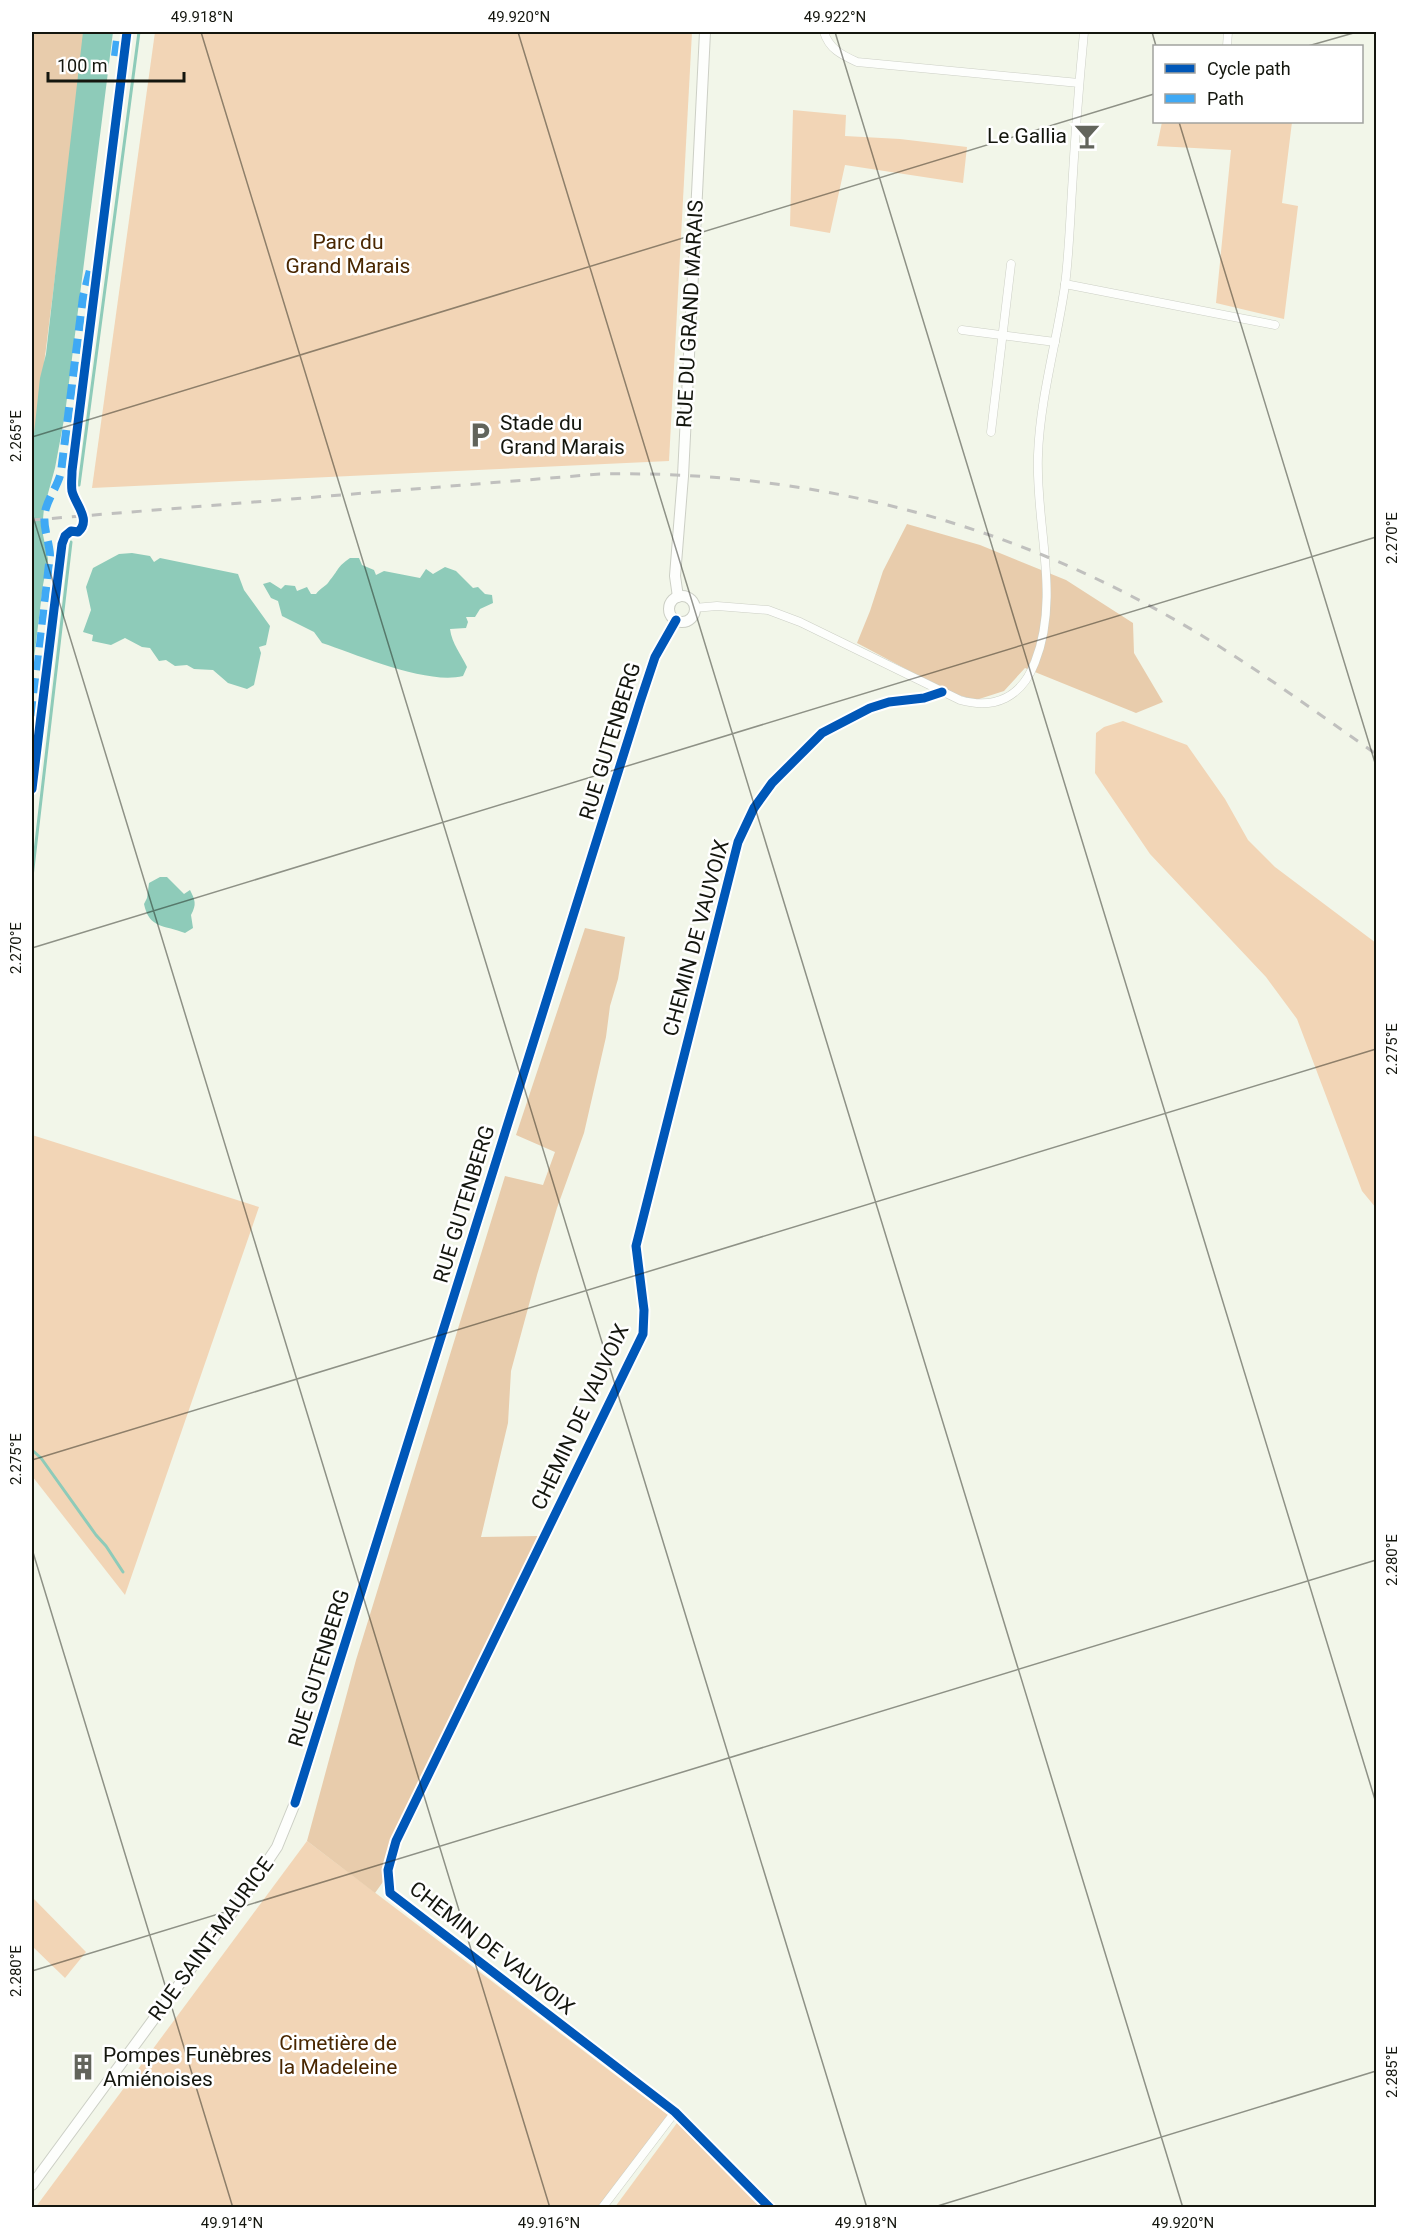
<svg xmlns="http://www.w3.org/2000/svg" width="1408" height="2239" viewBox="0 0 1408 2239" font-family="Roboto,sans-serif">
<rect width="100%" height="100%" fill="#f2f6e9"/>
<g fill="#f2d5b6">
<polygon points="155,32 692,32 669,461 92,488"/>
<polygon points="793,110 846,115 845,136 900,139 967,147 963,183 845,165 830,233 790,226"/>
<polygon points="1162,122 1292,122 1282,203 1298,206 1284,319 1216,303 1231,150 1157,146"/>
<polygon points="1123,721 1187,745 1225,799 1248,840 1275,867 1376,943 1376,1208 1362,1191 1297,1019 1266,977 1150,854 1095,773 1096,733 1104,727"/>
<polygon points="32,1135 259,1207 125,1595 32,1476"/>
<polygon points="307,1841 668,2115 598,2207 35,2208"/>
<polygon points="32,1897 86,1952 65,1978 32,1946"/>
<polygon points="677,2123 760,2207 615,2207"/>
</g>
<g fill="#e8ccac">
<polygon points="32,32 86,32 32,459"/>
<polygon points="907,524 980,545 1066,580 1133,623 1134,653 1163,702 1136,713 1025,668 1004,691 976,700 951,693 857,643 870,611 883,571"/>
<polygon points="585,928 625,937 618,979 610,1006 606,1037 584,1133 557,1208 537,1275 511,1371 508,1423 481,1537 539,1536 395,1835 385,1879 375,1893 307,1841 356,1660 505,1176 543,1185 555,1152 516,1135"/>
</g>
<g fill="#8ecbb9">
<polygon points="83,32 113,32 65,414 55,468 44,508 42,530 48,559 43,585 32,675 32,452 40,378 46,354"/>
<polygon points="132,553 150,556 154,562 160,558 238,574 244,590 270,626 266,645 259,647 261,653 254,685 247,689 228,683 213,670 194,669 187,665 175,666 166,660 159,661 150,648 142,647 125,638 111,645 92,641 93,635 83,632 91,610 86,587 93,568 119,554"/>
<path d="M 350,558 L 359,558 L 362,565 L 374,570 L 376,575 L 384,571 L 420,578 L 426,569 L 433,574 L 445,567 L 456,571 L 473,588 L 478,587 L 485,594 L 492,595 L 493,603 L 480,609 L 475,617 L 466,617 L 468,622 L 466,628 L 450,629 C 452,644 461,654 467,667 L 463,676 C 427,685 358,655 322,643 L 314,632 L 282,616 L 278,601 L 271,598 L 263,584 L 270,582 L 281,589 L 285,585 L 295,586 L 297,591 L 307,587 L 311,594 L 316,594 C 320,588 327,586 330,580 C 340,568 336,568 350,558 Z"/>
<path d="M 160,877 L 167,877 L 184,894 L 190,890 C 195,900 197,904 191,915 L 193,928 L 185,933 C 165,925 149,929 144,904 L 147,898 L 149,883 Z"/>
</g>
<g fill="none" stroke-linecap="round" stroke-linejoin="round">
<g stroke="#8ecbb9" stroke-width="3">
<polyline points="79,485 139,32"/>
<polyline points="32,877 71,542"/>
<polyline points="32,1450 41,1458 96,1535 106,1546 123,1572"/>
</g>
<g stroke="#cccfc5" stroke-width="9">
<g id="street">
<path d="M 824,32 C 829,49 842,55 857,62 L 1079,83"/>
<polyline points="1227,46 1228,32"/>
<polyline points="1065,284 1275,325"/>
<polyline points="962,330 1055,342"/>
<polyline points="991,432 1011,264"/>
<path d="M 694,608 L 717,606 L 768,610 L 800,622 L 960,700 C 995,710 1022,697 1035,662 C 1061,597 1035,523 1038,455 C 1040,398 1057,341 1065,285 C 1069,254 1070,221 1072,190 C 1075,137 1079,84 1084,32"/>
<polyline points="602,2208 675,2112"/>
<polyline points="770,2208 675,2112 390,1893 388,1870 396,1841 643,1334 644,1310 636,1246 738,842 754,808 772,783 822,733 870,708 889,702 924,698 942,692"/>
</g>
</g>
<g stroke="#cccfc5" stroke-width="12">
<g id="secondary">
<circle cx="682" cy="609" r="13"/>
<polyline points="678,597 675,576 683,476 705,32"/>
<polyline points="32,2185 247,1892 277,1847 295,1803 640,702 655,657 676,620"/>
</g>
</g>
<use href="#street" stroke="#fdfefc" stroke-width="8"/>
<use href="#secondary" stroke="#fdfefc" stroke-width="10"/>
<path stroke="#c0c0be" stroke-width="3" stroke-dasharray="10 10" stroke-linecap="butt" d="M 32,520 L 600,474 C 796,470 989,516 1161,612 C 1236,653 1306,705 1376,754"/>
<g stroke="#3fa9f5" stroke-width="8" stroke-dasharray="15 8" stroke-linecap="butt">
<polyline points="115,56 118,32"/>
<path d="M 32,716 L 50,555 C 49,539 41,524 46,508 C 50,495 58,485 61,472 L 83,297 L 90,270"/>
</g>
<g stroke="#fff" stroke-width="13">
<g id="cycleway">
<path d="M 32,789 L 62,544 L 65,536 L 71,531 L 78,532 C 92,520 75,504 72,491 C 71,484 72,478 72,471 L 127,32"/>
<polyline points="295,1803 640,702 655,657 676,620"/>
<polyline points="770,2208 675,2112 390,1893 388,1870 396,1841 643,1334 644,1310 636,1246 738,842 754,808 772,783 822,733 870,708 889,702 924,698 942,692"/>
</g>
</g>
<use href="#cycleway" stroke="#0057b8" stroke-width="9"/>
</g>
<path fill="none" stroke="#14160e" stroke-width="1.5" stroke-opacity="0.45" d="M 201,32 L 867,2208M 518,32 L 1183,2208M 835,32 L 1376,1803M 1152,32 L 1156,46M 1308,46 L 1357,32M 1179,122 L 1376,766M 32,437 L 1154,94M 32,513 L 550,2208M 32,948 L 1376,537M 32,1460 L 1376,1049M 32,1549 L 233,2208M 32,1971 L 1376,1560M 931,2208 L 1376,2071"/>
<defs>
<g id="bar-bare" transform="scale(2.07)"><path d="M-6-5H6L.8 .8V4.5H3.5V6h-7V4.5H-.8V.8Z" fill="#62645b" stroke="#fff" stroke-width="2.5" paint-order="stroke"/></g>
<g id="parking-bare" transform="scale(2.07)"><path d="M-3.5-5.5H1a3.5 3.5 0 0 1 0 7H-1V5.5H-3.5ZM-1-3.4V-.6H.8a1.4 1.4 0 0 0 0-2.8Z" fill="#62645b" stroke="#fff" stroke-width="2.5" paint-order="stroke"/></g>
<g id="building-bare" transform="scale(2.07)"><path d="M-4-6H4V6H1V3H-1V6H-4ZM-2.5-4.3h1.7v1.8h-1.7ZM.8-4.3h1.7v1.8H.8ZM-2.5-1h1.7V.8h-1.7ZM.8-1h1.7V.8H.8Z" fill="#62645b" stroke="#fff" stroke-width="2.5" paint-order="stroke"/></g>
</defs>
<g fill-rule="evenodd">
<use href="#bar-bare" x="1087" y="136"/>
<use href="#parking-bare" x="480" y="435"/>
<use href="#building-bare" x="83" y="2067"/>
</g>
<g text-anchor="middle" stroke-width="5" stroke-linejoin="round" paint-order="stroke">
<g font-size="21" fill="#14160e" stroke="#fff" text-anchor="start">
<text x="1067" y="143" text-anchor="end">Le Gallia</text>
<text x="500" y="430">Stade du<tspan x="500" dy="24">Grand Marais</tspan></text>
<text x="103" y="2062">Pompes Funèbres<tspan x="103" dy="24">Amiénoises</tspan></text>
</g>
<g font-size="21" fill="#4a2701" stroke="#fff">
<text x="348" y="249">Parc du<tspan x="348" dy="24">Grand Marais</tspan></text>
<text x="338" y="2050">Cimetière de<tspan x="338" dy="24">la Madeleine</tspan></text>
</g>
<g font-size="21" fill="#14160e" stroke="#fff">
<text transform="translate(690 314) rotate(-87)" y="7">RUE DU GRAND MARAIS</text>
<text transform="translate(610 741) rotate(-73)" y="7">RUE GUTENBERG</text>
<text transform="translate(696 938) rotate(-75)" y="7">CHEMIN DE VAUVOIX</text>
<text transform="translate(464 1204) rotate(-73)" y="7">RUE GUTENBERG</text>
<text transform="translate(580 1417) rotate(-65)" y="7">CHEMIN DE VAUVOIX</text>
<text transform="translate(319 1668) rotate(-73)" y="7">RUE GUTENBERG</text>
<text transform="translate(211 1939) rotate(-54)" y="7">RUE SAINT-MAURICE</text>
<text transform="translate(492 1948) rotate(38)" y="7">CHEMIN DE VAUVOIX</text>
</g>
</g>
<rect width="1408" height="2239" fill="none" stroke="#ffffff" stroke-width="66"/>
<rect x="1153" y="45" width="210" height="78" fill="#ffffff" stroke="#a1a29f" stroke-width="1.5"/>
<rect x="1165" y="64" width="30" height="9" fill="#0057b8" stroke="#a1a29f" stroke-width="1.5"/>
<text x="1207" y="75" font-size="18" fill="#14160e">Cycle path</text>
<rect x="1165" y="94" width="30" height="9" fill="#3fa9f5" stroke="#a1a29f" stroke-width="1.5"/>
<text x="1207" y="105" font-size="18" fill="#14160e">Path</text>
<path d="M48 72v9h136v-9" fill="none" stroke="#14160e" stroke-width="3"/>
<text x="57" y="72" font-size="18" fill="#14160e" stroke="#ffffff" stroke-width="4.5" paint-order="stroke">100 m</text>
<rect x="33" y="33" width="1342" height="2173" fill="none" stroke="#14160e" stroke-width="2"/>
<g font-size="15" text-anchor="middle" fill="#14160e">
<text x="202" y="22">49.918°N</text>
<text x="519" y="22">49.920°N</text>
<text x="835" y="22">49.922°N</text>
<text transform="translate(16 436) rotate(-90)" y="5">2.265°E</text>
<text transform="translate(1392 538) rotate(-90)" y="5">2.270°E</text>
<text transform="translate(16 948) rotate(-90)" y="5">2.270°E</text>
<text transform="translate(1392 1049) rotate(-90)" y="5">2.275°E</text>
<text transform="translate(16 1459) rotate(-90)" y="5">2.275°E</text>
<text transform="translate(1392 1560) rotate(-90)" y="5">2.280°E</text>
<text transform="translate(16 1971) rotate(-90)" y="5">2.280°E</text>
<text transform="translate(1392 2072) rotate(-90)" y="5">2.285°E</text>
<text x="232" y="2228">49.914°N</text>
<text x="549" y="2228">49.916°N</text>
<text x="866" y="2228">49.918°N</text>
<text x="1183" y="2228">49.920°N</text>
</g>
</svg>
